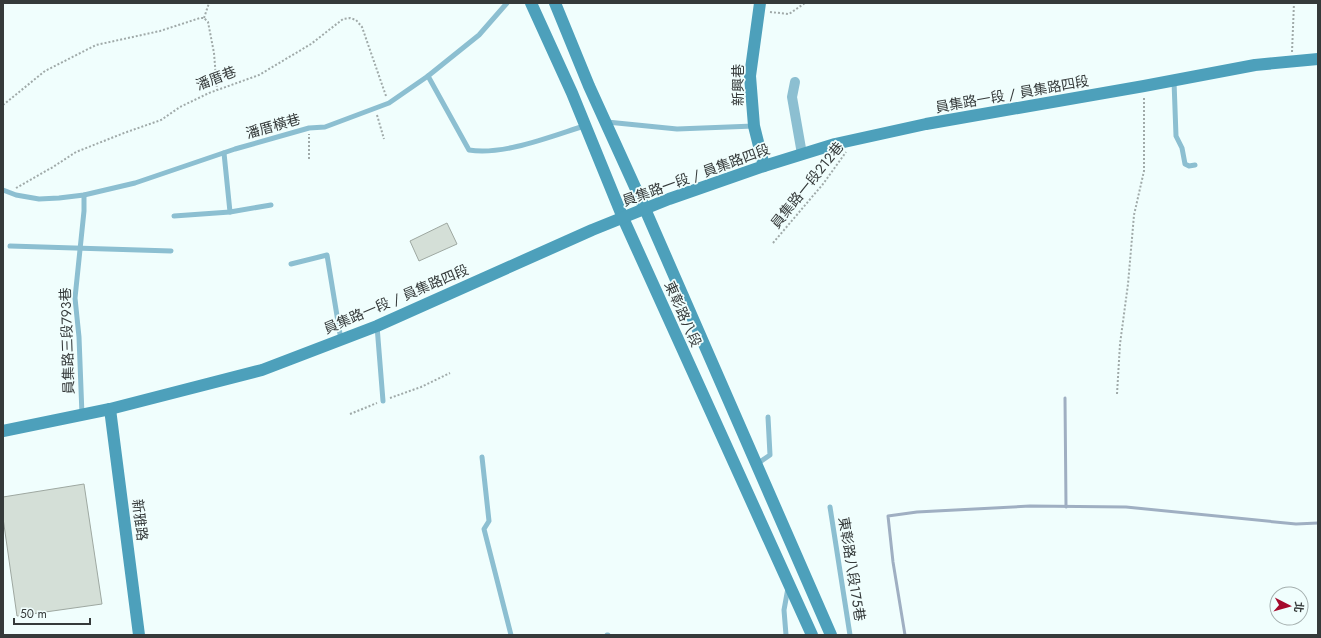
<svg xmlns="http://www.w3.org/2000/svg" width="1321" height="638" viewBox="0 0 1321 638" font-family="Jost,'Noto Sans TC',sans-serif">
<rect width="100%" height="100%" fill="#f0fefd"/>
<g fill="none" stroke-linecap="round" stroke-linejoin="round">
<g stroke="#9fafc2" stroke-width="3">
<polyline points="1065,398 1066,507"/>
<polyline points="905,635 893,562 888,516 917,512 1030,506 1126,507 1296,524 1318,523"/>
</g>
</g>
<g fill="#d4dfd7" stroke="#9ea8a1">
<polygon points="447,223 457,244 419,261 410,241"/>
<polygon points="84,484 102,604 17,616 3,518 3,497"/>
</g>
<g fill="none" stroke-linecap="round" stroke-linejoin="round">
<g stroke="#a0aaa9" stroke-width="2" stroke-dasharray="2 2" stroke-linecap="butt">
<polyline points="770,12 789,14 805,3"/>
<polyline points="204,18 209,3"/>
<polyline points="1292,52 1294,3"/>
<polyline points="3,105 45,71 96,45 160,31 200,18 204,18 208,22 214,53 217,90"/>
<polyline points="377,115 384,139"/>
<polyline points="309,159 309,134"/>
<polyline points="3,170 3,182"/>
<polyline points="16,188 53,167 76,152 124,133 161,120 180,107 209,93 259,75 311,44 343,19 350,18 356,20 362,27 386,96"/>
<polyline points="773,243 823,184 846,152"/>
<polyline points="1117,394 1120,344 1128,284 1134,215 1144,171 1144,97"/>
<polyline points="390,398 421,387 450,373"/>
<polyline points="350,414 377,403"/>
</g>
<g stroke="#8cbfd1" stroke-width="5">
<path d="M 428,76 L 469,150 C 502,156 552,136 584,126"/>
<polyline points="1174,81 1176,136 1182,148 1185,164 1189,166 1195,165"/>
<polyline points="607,122 677,129 754,126"/>
<polyline points="224,153 230,212"/>
<polyline points="3,190 16,195 39,199 59,198 84,195 135,183 235,149 309,128 325,127 389,103 428,76 479,35 507,3"/>
<polyline points="174,216 230,212 271,205"/>
<polyline points="10,246 171,251"/>
<polyline points="291,264 327,255 341,340"/>
<polyline points="377,326 383,401"/>
<polyline points="82,415 79,337 75,298 84,211 84,195"/>
<polyline points="482,457 489,521 484,529 511,635"/>
<polyline points="757,464 770,455 768,417"/>
<polyline points="830,507 850,635"/>
<polyline points="607,635 608,635"/>
<polyline points="786,635 784,610 788,588"/>
</g>
<polyline stroke="#8cbfd1" stroke-width="10" points="795,82 792,97 802,154"/>
<g stroke="#4da0bb" stroke-width="12">
<polyline points="531,3 572,93 623,218 812,635"/>
<polyline points="555,3 589,86 645,209 831,635"/>
<polyline points="760,3 750,76 754,126 764,166"/>
<polyline points="110,409 139,635"/>
<polyline points="3,431 110,409 262,370 377,326 592,230 669,199 764,166 835,144 926,124 1144,86 1255,65 1318,59"/>
</g>
</g>
<g text-anchor="middle" stroke-width="3.5" stroke-linejoin="round" paint-order="stroke">
<g font-size="14" fill="#353a3a" stroke="#f0fefd">
<text transform="translate(216 78) rotate(-21)" y="5">潘厝巷</text>
<text transform="translate(738 85) rotate(-90)" y="5">新興巷</text>
<text transform="translate(1012 94) rotate(-10)" y="5">員集路一段 / 員集路四段</text>
<text transform="translate(273 126) rotate(-16)" y="5">潘厝橫巷</text>
<text transform="translate(696 175) rotate(-20)" y="5">員集路一段 / 員集路四段</text>
<text transform="translate(807 185) rotate(-51)" y="5">員集路一段212巷</text>
<text transform="translate(396 299) rotate(-23)" y="5">員集路一段 / 員集路四段</text>
<text transform="translate(683 314) rotate(66)" y="5">東彰路八段</text>
<text transform="translate(67 341) rotate(-92)" y="5">員集路三段793巷</text>
<text transform="translate(140 520) rotate(83)" y="5">新雅路</text>
<text transform="translate(852 569) rotate(81)" y="5">東彰路八段175巷</text>
</g>
</g>
<rect width="1321" height="638" fill="none" stroke="#353a3a" stroke-width="8"/>
<g transform="translate(1289 606) rotate(96)"><circle r="19" fill="#f0fefd" stroke="#a5b0af"/>
<path d="M0-3L7 15L0 10L-7 15Z" fill="#a50a2c"/>
<text y="-6" font-size="11" font-weight="bold" text-anchor="middle" fill="#353a3a">北</text>
</g>
<path d="M14 618v6h76v-6" fill="none" stroke="#353a3a" stroke-width="2"/>
<text x="20" y="618" font-size="12" fill="#353a3a" stroke="#f0fefd" stroke-width="3" paint-order="stroke">50 m</text>
</svg>
